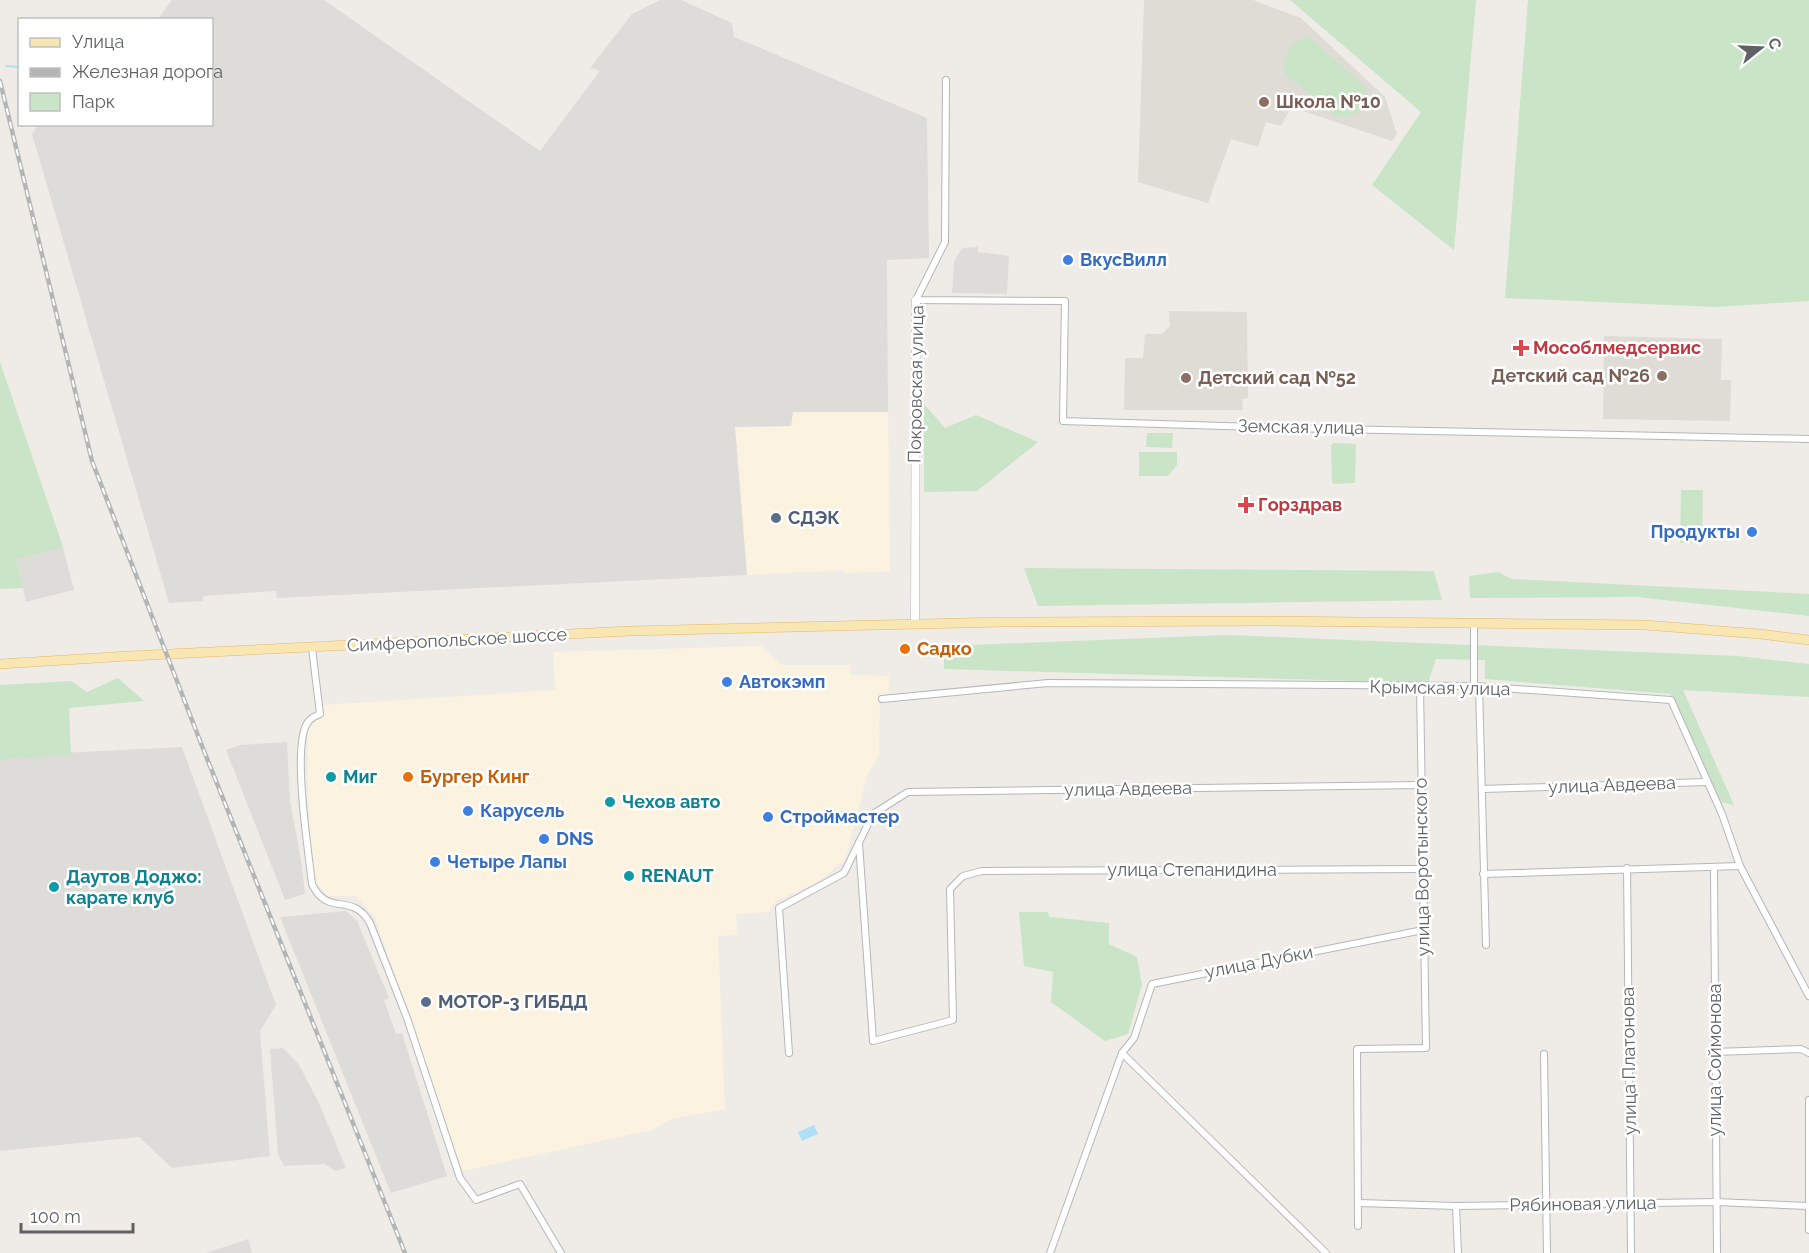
<svg xmlns="http://www.w3.org/2000/svg" width="1809" height="1253" viewBox="0 0 1809 1253" font-family="Raleway,sans-serif">
<rect width="100%" height="100%" fill="#efece7"/>
<g fill="#fbf2e0">
<polygon points="793,412 888,412 890,571 844,573 843,570 747,575 735,427 791,426"/>
<polygon points="761,646 782,665 850,665 851,675 889,676 889,693 880,697 879,756 867,775 846,858 818,882 776,901 769,912 736,914 737,935 718,936 725,1109 671,1119 652,1130 462,1171 375,918 356,896 328,896 311,879 308,784 308,724 323,705 555,690 553,652"/>
</g>
<g fill="#dedcd9">
<polygon points="172,0 324,0 540,151 600,71 590,68 632,14 660,0 681,0 732,23 734,37 927,118 929,258 887,260 888,412 793,412 791,426 735,427 747,575 277,598 276,591 203,596 203,601 169,603 32,134 38,125 212,124 212,20 158,19"/>
<polygon points="978,247 978,252 1009,256 1007,294 952,293 954,262 962,248"/>
<polygon points="63,547 74,590 26,602 16,559"/>
<polygon points="287,742 290,801 301,860 305,894 285,900 226,750 240,745"/>
<polygon points="182,747 276,1005 260,1031 270,1156 172,1168 139,1137 0,1151 0,756"/>
<polygon points="346,911 357,921 389,998 384,1000 396,1034 402,1033 447,1176 391,1193 280,917"/>
<polygon points="283,1048 299,1065 318,1101 346,1168 335,1171 325,1164 284,1166 278,1154 270,1049"/>
<polygon points="248,1239 252,1253 206,1253"/>
</g>
<g fill="#dfdbd5">
<polygon points="1144,0 1253,0 1301,18 1385,97 1397,134 1392,141 1291,107 1281,126 1266,122 1258,147 1231,139 1208,203 1138,182"/>
<polygon points="1169,311 1247,312 1248,398 1242,399 1243,410 1124,410 1125,358 1143,358 1145,334 1162,334 1170,326"/>
<polygon points="1604,336 1722,339 1721,380 1731,380 1730,421 1603,419"/>
</g>
<g fill="#c9e4c6">
<polygon points="1290,0 1476,0 1454,250 1372,185 1421,112"/>
<polygon points="1528,0 1809,0 1809,301 1716,307 1505,298"/>
<path d="M 1308,36 L 1366,88 L 1365,101 L 1358,112 L 1347,117 L 1336,116 L 1285,74 C 1282,55 1290,42 1308,36 Z"/>
<polygon points="0,362 63,547 16,559 23,588 0,589"/>
<polygon points="924,404 945,428 976,415 1038,442 977,491 924,492"/>
<polygon points="1147,433 1173,433 1172,448 1146,447"/>
<polygon points="1334,443 1356,444 1355,483 1334,484 1332,482 1331,445"/>
<polygon points="1139,452 1177,452 1177,465 1168,476 1139,476"/>
<polygon points="1681,490 1703,490 1702,543 1680,543"/>
<polygon points="1024,568 1434,571 1442,600 1038,606"/>
<polygon points="1498,572 1512,579 1809,594 1809,616 1637,597 1470,598 1469,576"/>
<polygon points="1227,635 1738,656 1809,664 1809,697 1683,690 1734,805 1721,802 1670,694 1485,679 1485,660 1436,659 1428,683 944,669 944,646"/>
<polygon points="118,678 144,701 69,708 71,755 0,759 0,685 71,681 87,692"/>
<polygon points="1019,912 1048,912 1049,917 1109,923 1109,944 1137,957 1142,985 1128,1034 1105,1041 1051,1002 1053,972 1024,966"/>
</g>
<polygon fill="#aedff7" points="814,1125 818,1134 802,1141 798,1132"/>
<g fill="none" stroke-linecap="round" stroke-linejoin="round">
<polyline stroke="#aedff7" stroke-width="2" points="6,66 20,67"/>
<g stroke="#b4b7ba" stroke-width="8">
<g id="minor">
<polyline points="946,80 945,242 916,300 1065,301 1063,421 1286,428 1809,439"/>
<path d="M 312,648 L 320,714 C 315,716 311,718 308,722 C 291,744 309,854 312,884 C 328,918 352,891 370,923 L 407,1018 L 460,1178 L 476,1200 L 520,1184 L 561,1253"/>
<polyline points="1474,686 1474,623"/>
<polyline points="1479,686 1486,945"/>
<polyline points="882,699 1048,683 1474,686 1671,700 1722,814 1740,866 1809,996"/>
<polyline points="1482,789 1706,782"/>
<polyline points="859,843 873,1041 953,1020 950,889 963,876 982,871 1422,869"/>
<polyline points="1627,868 1631,1253"/>
<polyline points="1714,868 1717,1253"/>
<polyline points="1483,874 1740,866"/>
<polyline points="1715,1052 1801,1049 1809,1053"/>
<polyline points="789,1053 779,908 844,873 873,814 908,792 1421,785"/>
<polyline points="1122,1053 1326,1253"/>
<polyline points="1544,1054 1547,1253"/>
<polyline points="1809,1100 1809,1230"/>
<polyline points="1359,1203 1456,1206 1716,1202 1808,1206"/>
<polyline points="1456,1206 1458,1253"/>
<polyline points="1358,1226 1357,1049 1426,1048 1420,687"/>
<polyline points="1050,1253 1122,1053 1134,1038 1152,984 1423,930"/>
</g>
</g>
<g stroke="#b4b7ba" stroke-width="9">
<polyline id="tertiary" points="915,623 916,300"/>
</g>
<g stroke="#e5b66a" stroke-width="10">
<polyline id="primary" points="0,664 129,656 630,631 1003,622 1268,621 1645,625 1760,634 1809,640"/>
</g>
<use href="#minor" stroke="#fff" stroke-width="6"/>
<use href="#tertiary" stroke="#fff" stroke-width="8"/>
<use href="#primary" stroke="#f8e6b3" stroke-width="9"/>
<g stroke="#b4b5b5" stroke-width="4.5">
<polyline id="rail" points="0,81 92,461 202,746 405,1253"/>
</g>
<use href="#rail" stroke="#fff" stroke-width="2" stroke-dasharray="7" stroke-linecap="butt"/>
</g>
<g fill="#8d6e63" stroke="#fff" stroke-width="2">
<circle cx="1264" cy="102" r="6"/>
<circle cx="1662" cy="376" r="6"/>
<circle cx="1186" cy="378" r="6"/>
</g>
<g fill="#3f7fe0" stroke="#fff" stroke-width="2">
<circle cx="1068" cy="260" r="6"/>
<circle cx="1752" cy="532" r="6"/>
<circle cx="727" cy="682" r="6"/>
<circle cx="468" cy="811" r="6"/>
<circle cx="768" cy="817" r="6"/>
<circle cx="544" cy="839" r="6"/>
<circle cx="435" cy="862" r="6"/>
</g>
<g fill="#e0444e" stroke="#fff" stroke-width="2">
<path d="M1518 339h6v6h6v6h-6v6h-6v-6h-6v-6h6z"/>
<path d="M1243 496h6v6h6v6h-6v6h-6v-6h-6v-6h6z"/>
</g>
<g fill="#5c6f8a" stroke="#fff" stroke-width="2">
<circle cx="776" cy="518" r="6"/>
<circle cx="426" cy="1002" r="6"/>
</g>
<g fill="#e8710a" stroke="#fff" stroke-width="2">
<circle cx="905" cy="649" r="6"/>
<circle cx="408" cy="777" r="6"/>
</g>
<g fill="#0f9aa8" stroke="#fff" stroke-width="2">
<circle cx="331" cy="777" r="6"/>
<circle cx="610" cy="802" r="6"/>
<circle cx="629" cy="876" r="6"/>
<circle cx="54" cy="887" r="6"/>
</g>
<g text-anchor="middle" stroke-width="5" stroke-linejoin="round" paint-order="stroke">
<g font-size="18" font-weight="bold" fill="#785e54" stroke="#fff" text-anchor="start">
<text x="1276" y="108">Школа №10</text>
<text x="1650" y="382" text-anchor="end">Детский сад №26</text>
<text x="1198" y="384">Детский сад №52</text>
</g>
<g font-size="18" font-weight="bold" fill="#366cbe" stroke="#fff" text-anchor="start">
<text x="1080" y="266">ВкусВилл</text>
<text x="1740" y="538" text-anchor="end">Продукты</text>
<text x="739" y="688">Автокэмп</text>
<text x="480" y="817">Карусель</text>
<text x="780" y="823">Строймастер</text>
<text x="556" y="845">DNS</text>
<text x="447" y="868">Четыре Лапы</text>
</g>
<g font-size="18" font-weight="bold" fill="#be3a42" stroke="#fff" text-anchor="start">
<text x="1533" y="354">Мособлмедсервис</text>
<text x="1258" y="511">Горздрав</text>
</g>
<g font-size="18" fill="#5e6265" stroke="#fff">
<text transform="translate(916 384) rotate(-89)" y="6">Покровская улица</text>
<text transform="translate(1301 427) rotate(1)" y="6">Земская улица</text>
<text transform="translate(457 640) rotate(-3)" y="6">Симферопольское шоссе</text>
<text transform="translate(1440 688) rotate(1)" y="6">Крымская улица</text>
<text transform="translate(1612 785) rotate(-2)" y="6">улица Авдеева</text>
<text transform="translate(1128 789) rotate(-1)" y="6">улица Авдеева</text>
<text transform="translate(1422 867) rotate(-91)" y="6">улица Воротынского</text>
<text x="1192" y="876">улица Степанидина</text>
<text transform="translate(1259 962) rotate(-11)" y="6">улица Дубки</text>
<text transform="translate(1715 1060) rotate(-90)" y="6">улица Соймонова</text>
<text transform="translate(1629 1061) rotate(-91)" y="6">улица Платонова</text>
<text transform="translate(1583 1204) rotate(-1)" y="6">Рябиновая улица</text>
</g>
<g font-size="18" font-weight="bold" fill="#4e5e75" stroke="#fff" text-anchor="start">
<text x="788" y="524">СДЭК</text>
<text x="438" y="1008">МОТОР-3 ГИБДД</text>
</g>
<g font-size="18" font-weight="bold" fill="#c56008" stroke="#fff" text-anchor="start">
<text x="917" y="655">Садко</text>
<text x="420" y="783">Бургер Кинг</text>
</g>
<g font-size="18" font-weight="bold" fill="#0d838f" stroke="#fff" text-anchor="start">
<text x="343" y="783">Миг</text>
<text x="622" y="808">Чехов авто</text>
<text x="641" y="882">RENAUT</text>
<text x="66" y="883">Даутов Доджо:<tspan x="66" dy="21">карате клуб</tspan></text>
</g>
</g>
<rect x="18" y="18" width="195" height="108" fill="#ffffff" stroke="#bfc0c1" stroke-width="1.5"/>
<rect x="30" y="38" width="30" height="9" fill="#f8e6b3" stroke="#bfc0c1" stroke-width="1.5"/>
<text x="72" y="48" font-size="18" fill="#5e6265">Улица</text>
<rect x="30" y="68" width="30" height="9" fill="#b4b5b5" stroke="#bfc0c1" stroke-width="1.5"/>
<text x="72" y="78" font-size="18" fill="#5e6265">Железная дорога</text>
<rect x="30" y="93" width="30" height="18" fill="#c9e4c6" stroke="#bfc0c1" stroke-width="1.5"/>
<text x="72" y="108" font-size="18" fill="#5e6265">Парк</text>
<g transform="translate(1761 48) rotate(72)" stroke="#ffffff" stroke-width="4.5" paint-order="stroke">
<path d="M0-4.5L10 22L0 15L-10 22Z" fill="#5e6265"/>
<text y="-9" font-size="16" font-weight="bold" text-anchor="middle" fill="#5e6265">С</text>
</g>
<path d="M21 1223v9h112v-9" fill="none" stroke="#5e6265" stroke-width="3"/>
<text x="30" y="1223" font-size="18" fill="#5e6265" stroke="#ffffff" stroke-width="4.5" paint-order="stroke">100 m</text>
</svg>
